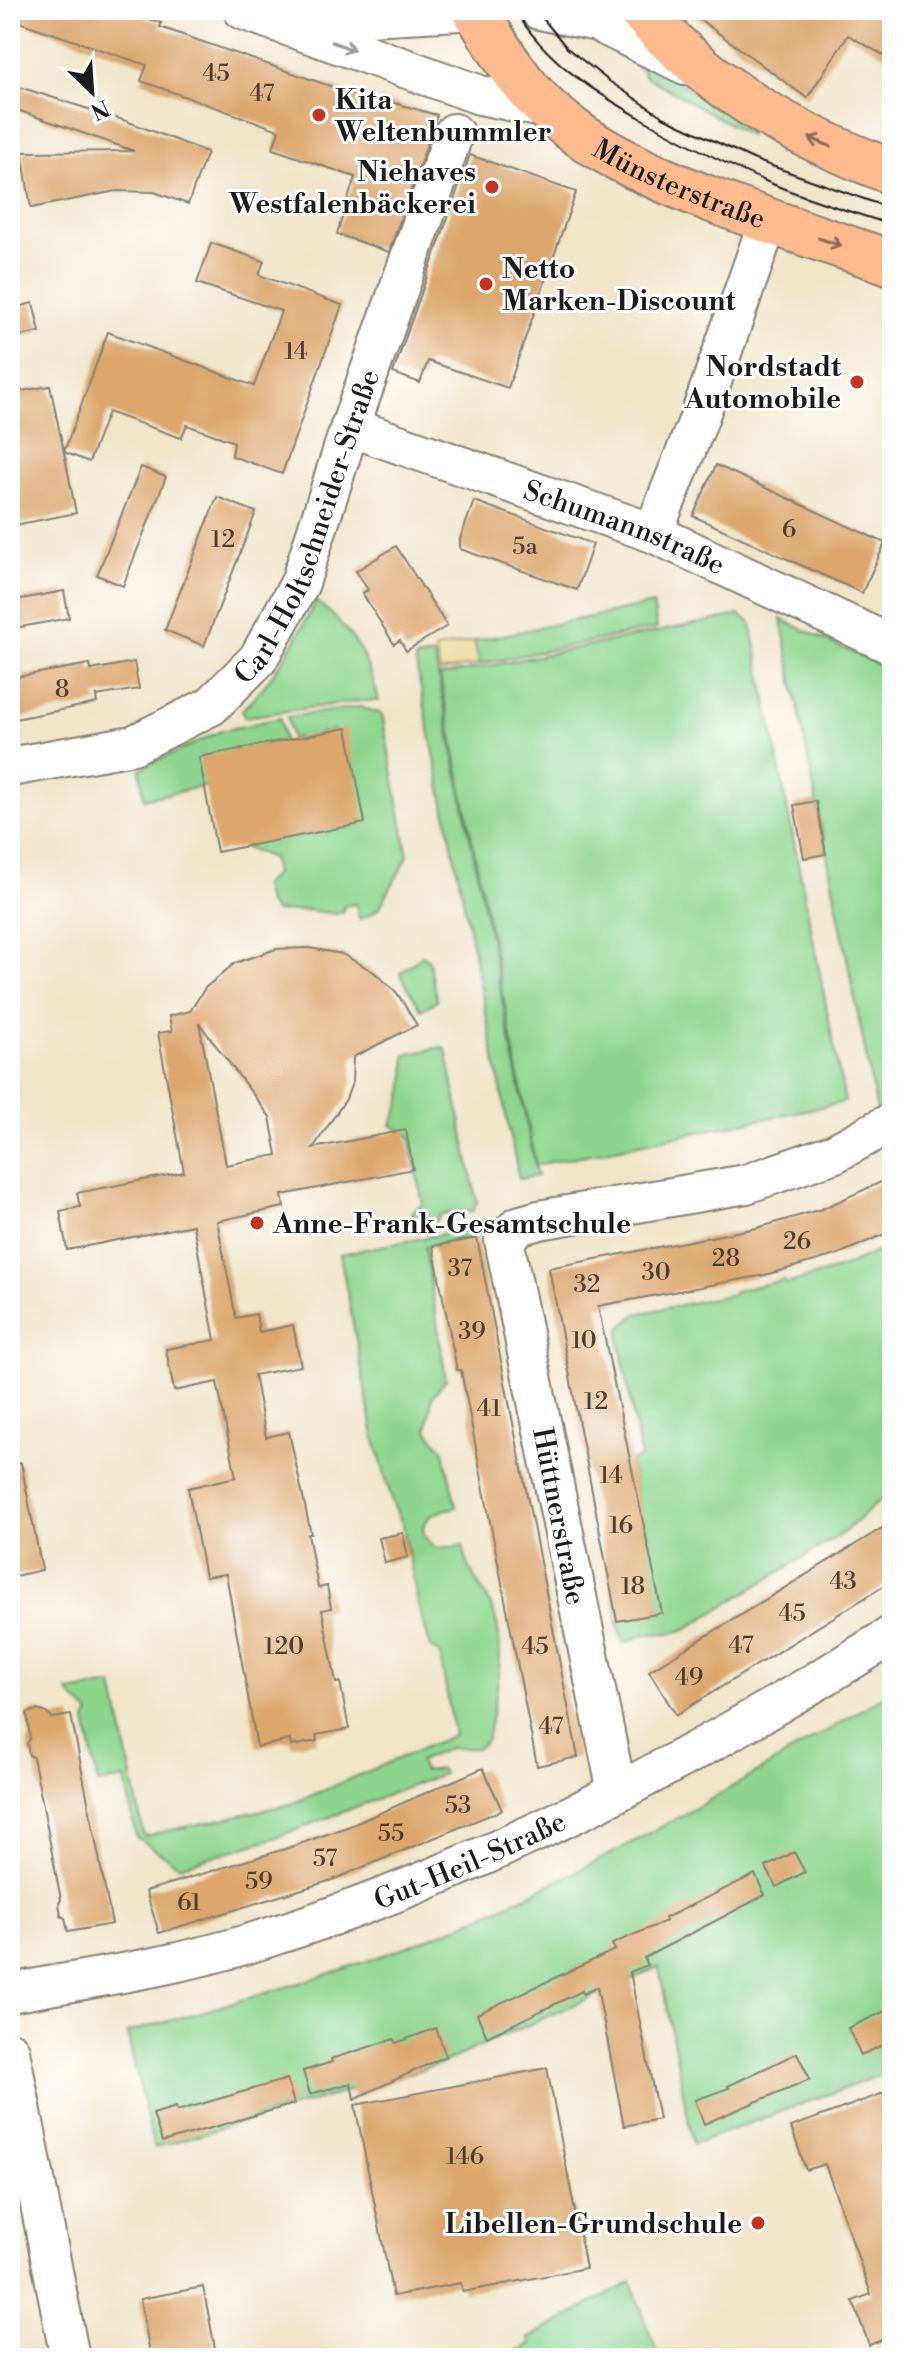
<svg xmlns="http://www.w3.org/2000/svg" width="902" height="2368" viewBox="0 0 902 2368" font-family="'Libre Bodoni',serif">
<rect width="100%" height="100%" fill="#fff"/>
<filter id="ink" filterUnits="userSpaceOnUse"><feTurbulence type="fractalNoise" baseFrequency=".0125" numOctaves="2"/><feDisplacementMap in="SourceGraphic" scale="16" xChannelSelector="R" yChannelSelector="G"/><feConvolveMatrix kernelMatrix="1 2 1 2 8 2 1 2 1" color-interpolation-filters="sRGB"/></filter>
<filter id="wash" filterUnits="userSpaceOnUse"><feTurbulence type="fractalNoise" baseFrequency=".006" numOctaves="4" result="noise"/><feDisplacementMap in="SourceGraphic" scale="32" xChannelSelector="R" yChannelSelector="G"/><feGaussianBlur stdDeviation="1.8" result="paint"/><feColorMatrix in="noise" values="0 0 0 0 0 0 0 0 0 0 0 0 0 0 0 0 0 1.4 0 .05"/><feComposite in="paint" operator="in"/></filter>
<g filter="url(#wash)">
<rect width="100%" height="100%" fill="#f0e5c9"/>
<g fill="#8dd58f" stroke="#547856" stroke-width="2">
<polygon points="597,39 660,69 751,131 749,135 643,75 644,71"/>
<path d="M 316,601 C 353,629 367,657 379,701 L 360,701 L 244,717 L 242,710 C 275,678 295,642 316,601 Z"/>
<polygon points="653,604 657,628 479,664 474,641"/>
<polygon points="739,615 751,623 845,1102 536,1165 440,676"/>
<polygon points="781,619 892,671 892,1102 877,1112"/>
<polygon points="434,655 537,1176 519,1179 415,659"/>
<polygon points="360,707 382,714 408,856 380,907 371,914 359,919 356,904 343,906 344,911 336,914 307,910 275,912 267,903 263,885 275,874 272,858 242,846 335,732 333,730 323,734 321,732 321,735 310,737 309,735 309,737 298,739 296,737 292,741 287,717"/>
<polygon points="280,718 284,742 273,742 249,749 247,747 247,749 237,751 234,749 205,786 144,799 140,769 221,731"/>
<polygon points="423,955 429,960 437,1001 421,1010 400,973"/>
<path d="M 441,1047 L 446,1050 L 477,1202 L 473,1211 L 441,1214 L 435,1221 L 423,1224 L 413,1218 L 412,1212 L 423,1204 L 410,1136 L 391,1125 C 403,1101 407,1082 405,1055 Z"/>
<path d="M 475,1228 L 477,1236 L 425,1247 L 446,1379 L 432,1397 L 427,1430 L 444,1451 L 456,1507 C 430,1512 408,1526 436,1548 L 463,1546 C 469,1576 480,1582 491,1606 C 509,1646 495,1700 487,1740 L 478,1748 L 449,1748 L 419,1761 L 424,1771 L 441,1769 L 443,1774 L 277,1837 L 180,1866 L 136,1837 L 125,1779 L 98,1784 L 86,1721 L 90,1714 L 68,1692 L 113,1685 L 144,1836 L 291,1804 L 454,1735 L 440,1654 L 431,1648 L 418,1604 L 403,1525 L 393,1504 L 374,1436 L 340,1254 Z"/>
<polygon points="892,1245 892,1490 843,1533 686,1629 673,1633 647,1634 623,1643 617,1621 661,1613 630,1461 641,1458 620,1343 620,1328 637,1314 734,1294 734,1291 784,1280 786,1284 841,1268"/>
<path d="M 892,1691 L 892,2071 L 693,2144 L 659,1967 L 440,2064 L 154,2148 L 127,2033 C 238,2001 349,1972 456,1927 C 608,1863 751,1778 892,1691 Z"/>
<polygon points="631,2282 659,2358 520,2358 516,2351 531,2344 529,2338"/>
</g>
<polygon fill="#eeda9e" stroke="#857b5d" stroke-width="2" points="474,641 479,664 440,672 435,649"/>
<g id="blocks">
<g fill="#dca66c" fill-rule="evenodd">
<polygon points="10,10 123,10 161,23 160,27 379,103 380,99 437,115 389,252 337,234 355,177 273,149 279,130 141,81 147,65 10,19"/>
<polygon points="687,10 892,10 892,60 848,35 807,98"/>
<polygon points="10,84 126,121 207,152 188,204 154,192 116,191 31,208 22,152 134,151 14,109"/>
<polygon points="470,155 576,192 508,388 428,361 420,383 393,373"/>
<polygon points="211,243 264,261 259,275 342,305 282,474 232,456 234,442 187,425 181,438 108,412 89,462 64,452 76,513 10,526 10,393 50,386 64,452 108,332 254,386 281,311 197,283"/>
<polygon points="33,303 40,332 10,338 10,309"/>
<polygon points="716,465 885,543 862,593 693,516"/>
<polygon points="141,467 166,477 123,586 97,575"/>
<polygon points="217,497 256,512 204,646 165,630"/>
<polygon points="474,501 593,544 577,590 460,549 460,539"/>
<polygon points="396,546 447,626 406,651 400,640 394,644 362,593 368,590 356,571"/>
<polygon points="64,591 69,618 10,629 10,601"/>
<polygon points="134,662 139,689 96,696 97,703 10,720 10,678 90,664 91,670"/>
<polygon points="347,728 365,823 217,852 199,757"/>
<polygon points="816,801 826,854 804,858 794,805"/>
<path d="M 309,948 L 342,954 L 374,972 L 397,993 L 417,1025 L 353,1057 L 352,1083 L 346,1099 L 313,1148 L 406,1130 L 413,1169 L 282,1195 L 284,1207 L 217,1221 L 236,1318 L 256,1314 L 259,1332 L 293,1325 L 301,1366 L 254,1375 L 266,1437 L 289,1432 L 311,1534 L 308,1534 L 318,1588 L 327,1586 L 331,1608 L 322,1610 L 336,1683 L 340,1682 L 349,1729 L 316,1735 L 317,1741 L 291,1746 L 290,1740 L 257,1747 L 226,1574 L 205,1577 L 188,1488 L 236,1477 L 217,1382 L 174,1391 L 166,1349 L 215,1340 L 193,1225 L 67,1250 L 60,1211 L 80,1207 L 77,1193 L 184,1172 L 158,1033 L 172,1031 L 169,1016 L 190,1011 L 205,988 L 235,963 L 276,949 ZM 199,1023 L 270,1117 L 277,1155 L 226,1165 Z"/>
<polygon points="892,1177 892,1231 836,1255 765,1275 598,1306 662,1613 617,1621 549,1268 757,1228 822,1209"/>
<polygon points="477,1238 578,1757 537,1766 461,1370 457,1370 433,1246"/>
<polygon points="21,1463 42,1570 10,1577 10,1465"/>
<polygon points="892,1522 892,1581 676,1715 649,1671"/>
<polygon points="403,1533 408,1557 385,1563 379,1538"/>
<polygon points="36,1710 45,1712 52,1718 71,1715 112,1924 68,1932 65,1918 61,1916 59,1903 61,1900 41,1796 33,1757 29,1755 27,1743 30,1739 27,1713"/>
<polygon points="483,1768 502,1810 332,1880 159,1933 146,1891 285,1849 350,1826"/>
<polygon points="794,1852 805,1872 776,1887 766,1867"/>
<polygon points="755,1874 765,1895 644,1958 647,1965 630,1972 659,2119 624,2126 597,1987 583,1994 582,1991 487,2037 477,2014 615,1950 612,1944 666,1921 665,1918"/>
<polygon points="892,2008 892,2041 861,2055 848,2028"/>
<polygon points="436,2028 446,2056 354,2099 351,2083 310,2094 303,2071 332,2062 331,2059 394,2039 396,2043"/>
<polygon points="797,2053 810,2079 704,2124 695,2100 729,2088 728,2086"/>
<polygon points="547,2068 586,2268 463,2292 461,2283 393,2296 355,2105"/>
<polygon points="287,2079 294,2104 162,2142 153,2114 176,2107 177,2111"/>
<polygon points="892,2090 892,2342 889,2342 887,2338 869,2345 853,2301 871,2294 825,2164 806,2170 791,2127"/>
<polygon points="203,2287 217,2358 151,2358 140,2299"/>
</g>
</g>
</g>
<g filter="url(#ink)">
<use href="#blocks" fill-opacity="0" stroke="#868072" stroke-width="2"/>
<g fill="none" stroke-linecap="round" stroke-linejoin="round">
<g stroke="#868072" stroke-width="42">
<g id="minor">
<polyline points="243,10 480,95 547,109"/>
<polyline points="327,10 351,17 478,10"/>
<polyline points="539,10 597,22 685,65"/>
<path id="s1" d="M 350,427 L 653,533 L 892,645"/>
<polyline points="653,533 698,421 768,222"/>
<path id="s2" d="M 10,767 L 133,745 L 211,706 L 258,659 L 300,583 L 350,427 L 454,133"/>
<polyline points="617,1792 504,1240 518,1226 539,1220 746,1184 835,1153 892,1122"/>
<path id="s3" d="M 10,1993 C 91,1978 174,1967 254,1942 C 479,1873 693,1760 892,1635"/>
<polyline points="10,2051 70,2358"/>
</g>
</g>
<g stroke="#868072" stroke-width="48">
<g id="major">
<path id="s4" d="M 475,10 C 497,45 517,81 547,109 C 593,151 649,175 707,198 C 768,222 830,242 892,263"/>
<path d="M 640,10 C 716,92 788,132 892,172"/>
</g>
</g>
<use href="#minor" stroke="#fff" stroke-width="38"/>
<use href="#major" stroke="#fcba8e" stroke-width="44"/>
<g stroke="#1c1c1c" stroke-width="2">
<path d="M 515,10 C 546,62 593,91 644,120 C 689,145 734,169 782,188 C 818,202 855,213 892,225"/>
<polyline points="536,10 567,48 609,81 663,117 755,160 892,209"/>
</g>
</g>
<defs><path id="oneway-shaft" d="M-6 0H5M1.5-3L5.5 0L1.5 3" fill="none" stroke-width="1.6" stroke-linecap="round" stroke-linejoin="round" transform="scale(2)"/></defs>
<use stroke="#999" href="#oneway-shaft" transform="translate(343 46) rotate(20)"/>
<g stroke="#8c6b55">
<use href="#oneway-shaft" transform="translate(820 142) rotate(-157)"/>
<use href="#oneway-shaft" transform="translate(830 242) rotate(18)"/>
</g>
</g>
<g fill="#c8321e" stroke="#fff" stroke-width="3">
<circle cx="319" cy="115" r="8"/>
<circle cx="492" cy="187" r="8"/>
<circle cx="486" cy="284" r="8"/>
<circle cx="857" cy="382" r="8"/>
<circle cx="257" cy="1223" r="8"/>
<circle cx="758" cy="2223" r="8"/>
</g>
<g text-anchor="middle" stroke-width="6" stroke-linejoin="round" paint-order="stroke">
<g font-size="24" fill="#4c3e30">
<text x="216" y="81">45</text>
<text x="262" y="101">47</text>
<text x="296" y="359">14</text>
<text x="789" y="537">6</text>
<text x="223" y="547">12</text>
<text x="525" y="554">5a</text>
<text x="62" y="697">8</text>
<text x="797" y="1249">26</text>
<text x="726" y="1266">28</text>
<text x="460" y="1276">37</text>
<text x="656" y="1280">30</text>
<text x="587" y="1292">32</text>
<text x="472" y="1339">39</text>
<text x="584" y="1348">10</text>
<text x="596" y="1409">12</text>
<text x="489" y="1416">41</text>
<text x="611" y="1483">14</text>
<text x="621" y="1533">16</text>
<text x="843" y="1589">43</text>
<text x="633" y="1594">18</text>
<text x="792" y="1621">45</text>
<text x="741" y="1653">47</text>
<text x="284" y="1654">120</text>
<text x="535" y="1654">45</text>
<text x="689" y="1685">49</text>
<text x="551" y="1734">47</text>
<text x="458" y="1813">53</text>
<text x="391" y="1841">55</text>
<text x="325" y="1866">57</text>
<text x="259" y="1889">59</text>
<text x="189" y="1910">61</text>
<text x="465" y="2164">146</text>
</g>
<g font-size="28" font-weight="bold" fill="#1c1c1c" stroke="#fff" text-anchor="start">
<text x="335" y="109">Kita<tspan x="335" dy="32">Weltenbummler</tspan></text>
<text x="476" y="181" text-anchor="end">Niehaves<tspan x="476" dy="32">Westfalenbäckerei</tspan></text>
<text x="502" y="278">Netto<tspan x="502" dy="32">Marken-Discount</tspan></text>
<text x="841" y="376" text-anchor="end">Nordstadt<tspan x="841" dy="32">Automobile</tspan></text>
<text x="273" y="1233">Anne-Frank-Gesamtschule</text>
<text x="742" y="2233" text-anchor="end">Libellen-Grundschule</text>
</g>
<g font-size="28" fill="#1c1c1c" stroke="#fff">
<text dy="10" stroke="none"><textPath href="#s4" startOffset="276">Münsterstraße</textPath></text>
<text dy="10" stroke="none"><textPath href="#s2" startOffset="420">Carl-Holtschneider-Straße</textPath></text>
<text dy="10" stroke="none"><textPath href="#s1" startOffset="292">Schumannstraße</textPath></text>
<text transform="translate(560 1516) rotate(79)" y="10">Hüttnerstraße</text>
<text dy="10" stroke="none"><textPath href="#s3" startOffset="480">Gut-Heil-Straße</textPath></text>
</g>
</g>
<rect width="902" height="2368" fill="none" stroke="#fff" stroke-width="40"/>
<g transform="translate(92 92) rotate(155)" stroke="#ffffff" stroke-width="6" paint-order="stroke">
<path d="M0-6L14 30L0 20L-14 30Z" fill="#1c1c1c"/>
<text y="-12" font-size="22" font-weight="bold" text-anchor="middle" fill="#1c1c1c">N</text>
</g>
</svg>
